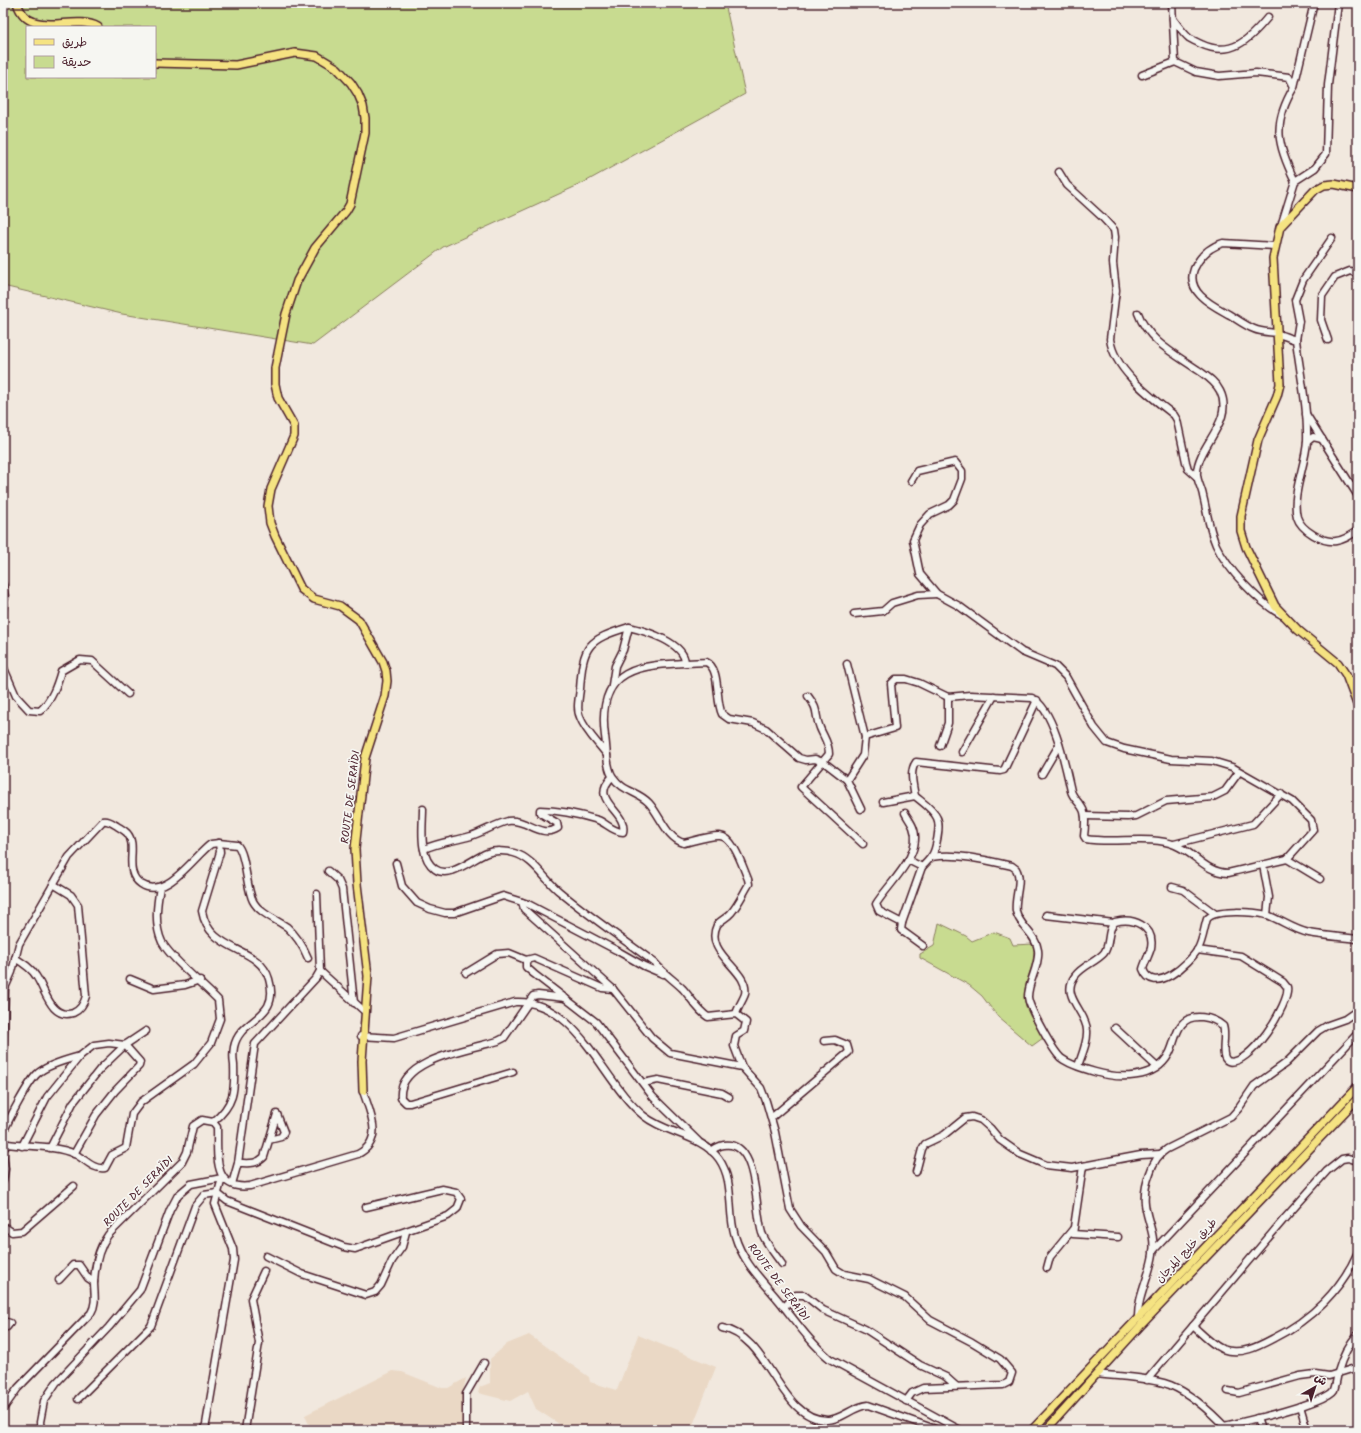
<svg xmlns="http://www.w3.org/2000/svg" width="1361" height="1433" viewBox="0 0 1361 1433" font-family="Kalam,'Playpen Sans Arabic',sans-serif">
<rect width="100%" height="100%" fill="#f1e8de"/>
<filter id="ink" filterUnits="userSpaceOnUse"><feTurbulence type="fractalNoise" baseFrequency=".025" numOctaves="2"/><feDisplacementMap in="SourceGraphic" scale="8" xChannelSelector="R" yChannelSelector="G"/><feConvolveMatrix kernelMatrix="1 2 1 2 8 2 1 2 1" color-interpolation-filters="sRGB"/></filter>
<g filter="url(#ink)">
<g fill="#ead8c5">
<polygon points="529,1335 589,1377 590,1382 617,1390 638,1335 716,1367 691,1430 578,1430 578,1426 568,1430 557,1430 559,1424 536,1409 528,1391 510,1401 478,1393 480,1387 490,1383 490,1359 507,1344"/>
<polygon points="393,1371 402,1372 442,1388 448,1388 466,1378 462,1397 464,1430 311,1430 305,1415"/>
</g>
<g fill="#c8db90" stroke="#897d5e" fill-rule="evenodd">
<path d="M 3,3 L 725,3 L 745,94 L 583,183 L 443,247 L 313,345 L 122,314 L 3,286 ZM 27,27 L 155,27 L 155,77 L 27,77 Z"/>
<path d="M 939,923 L 966,936 L 972,941 L 994,932 L 1010,938 L 1013,945 L 1033,944 C 1038,964 1021,982 1025,1002 C 1027,1014 1037,1027 1043,1038 L 1032,1046 L 998,1017 L 982,996 L 969,985 L 920,958 L 920,954 L 934,946 Z"/>
</g>
<g fill="none" stroke-linecap="round" stroke-linejoin="round">
<g stroke="#4a1f2b" stroke-width="9">
<g id="minor">
<polyline points="1172,3 1175,62"/>
<path d="M 1173,19 C 1178,25 1183,33 1189,38 C 1192,40 1197,42 1201,44 C 1231,58 1249,40 1268,17"/>
<path d="M 1142,75 L 1175,62 L 1196,72 L 1219,76 L 1256,73 L 1289,77 L 1294,87 C 1272,124 1277,145 1295,181 L 1281,226"/>
<polyline points="1294,87 1313,7"/>
<path d="M 1059,172 L 1067,185 L 1102,217 L 1114,230 L 1115,237 L 1113,263 L 1116,290 L 1110,339 C 1114,370 1151,397 1174,415 L 1177,420 L 1186,462 L 1188,469 L 1197,477"/>
<polyline points="1295,181 1315,168 1326,154 1328,85 1338,3"/>
<path d="M 1275,246 L 1223,243 C 1209,247 1200,256 1194,269 C 1185,293 1214,306 1230,315 C 1238,320 1246,326 1254,329 C 1261,332 1269,332 1275,333 C 1282,335 1289,338 1296,340 C 1300,373 1308,408 1307,441 C 1306,464 1291,495 1297,517 C 1301,530 1323,543 1336,541 C 1344,540 1353,534 1358,530"/>
<path d="M 1138,313 C 1148,341 1175,354 1198,370 C 1206,376 1215,381 1220,391 C 1235,421 1198,445 1197,472 C 1196,480 1202,488 1203,496 C 1207,512 1209,529 1216,545 C 1227,569 1259,603 1282,615"/>
<polyline points="1296,340 1299,321 1295,300 1303,280 1332,238"/>
<polyline points="1328,340 1321,320 1322,296 1335,277 1350,271 1358,274"/>
<polyline points="1306,414 1358,496"/>
<polyline points="1307,442 1313,437 1322,439"/>
<polyline points="911,481 917,471 951,463 955,462 962,471 962,479 954,500 949,505 930,514 920,525 913,540 920,574 937,594 959,606 1022,652 1055,666 1066,677 1094,727 1107,743 1124,749 1171,759 1212,761 1232,767 1292,801 1311,820 1313,830 1287,859 1320,879"/>
<polyline points="3,585 5,597 3,609"/>
<polyline points="854,614 883,611 892,603 918,595 937,594"/>
<path d="M 629,627 C 646,631 685,643 685,663"/>
<polyline points="847,664 865,737 863,755 847,780"/>
<path d="M 3,666 L 16,696 L 29,710 L 40,711 C 52,700 57,685 61,671 L 80,660 L 92,661 L 128,694"/>
<polyline points="1349,682 1354,680 1358,684"/>
<path d="M 808,696 C 820,711 814,714 820,728 C 824,738 829,743 829,754 L 801,787 L 863,844"/>
<path d="M 865,737 L 895,728 L 891,684 L 896,679 L 906,679 L 919,683 L 948,697 L 970,695 L 1032,698 C 1054,708 1066,769 1071,791 C 1073,799 1082,804 1084,812 C 1086,819 1085,828 1084,836 L 1086,839 C 1113,844 1151,835 1175,845 C 1195,853 1205,872 1228,873 L 1287,859"/>
<polyline points="940,746 948,723 948,697"/>
<polyline points="962,752 994,696"/>
<path d="M 607,755 C 598,743 585,731 580,717 C 576,709 579,698 580,689 C 583,645 587,640 629,627 L 623,650 L 615,666 L 612,685"/>
<polyline points="1042,774 1059,745"/>
<polyline points="883,802 915,796"/>
<path d="M 423,809 C 423,826 418,857 435,869 C 450,880 473,858 487,853 C 495,850 507,851 514,853 C 533,858 545,880 560,892 C 590,917 623,939 655,963 C 663,973 674,980 683,989 C 692,999 697,1010 708,1017 L 736,1014 L 746,1022 L 744,1031 L 736,1036 L 734,1046 L 742,1067 L 761,1088 L 766,1101 L 775,1132 L 790,1209 L 801,1226 L 826,1252 L 836,1269 L 844,1274 L 869,1279 L 905,1297 L 930,1320 L 972,1342 L 1000,1359 L 1012,1373 L 1009,1382 L 1003,1385 L 923,1388 L 912,1393 L 906,1401"/>
<path d="M 905,813 C 907,817 911,822 913,827 C 924,854 889,883 876,904 L 879,911 L 902,923 L 901,930 L 923,946"/>
<polyline points="1085,816 1128,817 1136,816 1166,801 1213,797 1225,791 1239,772"/>
<polyline points="1174,844 1253,824 1281,794"/>
<path d="M 424,849 C 440,842 454,841 471,836 C 483,832 496,824 508,821 C 526,818 541,839 558,828 L 557,823 L 540,813 L 540,810 C 561,810 578,814 598,820 C 606,823 613,832 623,832 C 628,811 588,801 612,777"/>
<path d="M 931,857 C 958,853 986,860 1012,866 L 1016,869 C 1023,881 1014,897 1016,911 C 1019,926 1036,934 1038,950 C 1040,966 1028,981 1028,997 C 1029,1008 1053,1051 1061,1058 C 1070,1065 1084,1069 1095,1072 C 1119,1079 1155,1080 1169,1054 C 1174,1045 1175,1032 1182,1024 C 1192,1012 1213,1017 1223,1026 C 1227,1036 1219,1057 1228,1061 C 1248,1069 1291,1003 1287,987 L 1283,982 L 1241,956 L 1197,950"/>
<path d="M 908,860 L 922,867 C 925,864 928,861 931,857 C 936,851 941,826 937,818 C 933,809 922,802 915,796 C 913,785 909,771 916,762 L 1000,771 L 1004,770 L 1037,700"/>
<polyline points="396,863 402,886 417,903 430,909 445,913 454,913 503,896 522,902 524,909 613,989 652,1038 670,1053 742,1067"/>
<polyline points="1263,865 1269,897 1267,915"/>
<polyline points="328,871 338,880 342,889 354,1003"/>
<polyline points="1172,887 1183,890 1214,913"/>
<polyline points="522,902 528,904 616,950 644,966 663,974"/>
<polyline points="1046,915 1114,923"/>
<polyline points="902,923 922,867"/>
<path d="M 15,958 C 23,963 31,968 36,976 C 45,989 51,1020 73,1013 C 80,1010 84,1004 86,996 L 78,905 L 71,895 L 53,884"/>
<polyline points="526,960 526,967 534,974 596,1022 653,1097 698,1141"/>
<polyline points="320,971 363,1010"/>
<polyline points="466,973 497,954 509,953 526,960 534,958 602,988 613,989"/>
<polyline points="130,979 154,989 185,985 200,980"/>
<path d="M 736,1014 C 738,1007 743,1000 745,994 C 750,970 703,954 717,925 C 720,920 727,918 731,913 C 738,905 743,894 749,884 L 748,879 C 743,868 734,837 720,836 C 711,835 693,841 684,843 C 667,839 660,815 649,803 C 638,791 623,792 613,777 C 606,768 607,748 605,736 C 595,660 650,665 706,662 C 721,668 715,700 722,714 L 729,719 L 753,723 L 766,729 L 799,758 L 806,760 L 815,759 L 825,763 L 847,780 L 861,809"/>
<polyline points="1115,1028 1157,1067"/>
<path d="M 361,1036 L 394,1038 L 515,1002 C 578,999 603,1084 644,1116 C 666,1134 702,1135 719,1159 C 735,1182 727,1211 735,1236 C 743,1264 766,1284 784,1307 C 799,1326 812,1344 830,1359 L 960,1430"/>
<path d="M 3,1063 L 5,988 L 12,972 L 19,944 L 69,857 L 103,821 C 108,820 112,823 117,826 C 120,828 124,830 127,833 C 139,846 122,871 141,884 C 166,901 194,856 211,844 L 219,843 L 237,845 C 246,853 246,888 253,901 C 259,913 277,920 287,927 C 297,936 303,946 308,958"/>
<path d="M 1078,1066 C 1082,1054 1088,1042 1087,1030 C 1086,1011 1060,996 1075,976 C 1082,966 1096,962 1104,953 C 1111,944 1106,930 1115,922 C 1133,917 1155,926 1151,948 C 1149,955 1145,962 1143,969 C 1153,997 1190,963 1198,949 C 1203,940 1204,928 1207,919 C 1215,909 1254,912 1267,915 C 1281,920 1294,930 1309,933 C 1325,936 1342,937 1358,939"/>
<path d="M 513,1072 L 410,1103 L 406,1103 L 401,1098 C 397,1059 471,1049 498,1041 L 504,1038 L 533,996 L 538,995 L 565,998"/>
<polyline points="643,1083 658,1080 722,1093 729,1097"/>
<polyline points="771,1118 849,1052 847,1045 835,1040 824,1041"/>
<path d="M 213,1122 C 234,1105 235,1091 234,1065 C 233,1059 233,1053 234,1047 C 240,1017 281,1020 269,979 C 259,945 209,953 202,911 L 220,852 L 219,843"/>
<path d="M 3,1133 C 9,1119 27,1084 37,1074 C 46,1065 69,1059 80,1056"/>
<polyline points="22,1146 47,1097 80,1056 94,1045 109,1043 125,1045 146,1031"/>
<polyline points="50,1148 73,1103 100,1069 125,1045 140,1062 139,1066 115,1091 96,1115 74,1154"/>
<path d="M 3,1149 L 8,1144 C 29,1147 54,1145 75,1154 C 85,1159 93,1170 105,1168 L 112,1155 L 126,1148 L 132,1114 L 141,1102 L 194,1064 L 211,1043 L 220,1019 L 218,1000 C 204,985 171,959 162,942 C 154,925 157,904 160,887"/>
<path d="M 711,1151 C 718,1146 723,1144 731,1145 C 758,1149 755,1211 762,1233 C 766,1244 775,1254 782,1264"/>
<polyline points="3,1154 5,1169 3,1181"/>
<path d="M 238,1163 C 248,1163 256,1165 264,1157 L 277,1114 L 284,1132 L 281,1137 L 269,1140"/>
<polyline points="1083,1166 1073,1234 1118,1237"/>
<polyline points="916,1172 922,1149 925,1144 944,1135 965,1118 972,1117 981,1120 990,1128 1000,1140 1020,1154 1046,1165 1072,1168 1141,1155 1160,1154"/>
<polyline points="232,1184 238,1163 255,1044 316,978 320,971 317,894"/>
<polyline points="3,1226 12,1232 22,1231 74,1186"/>
<polyline points="1153,1251 1358,1033"/>
<polyline points="266,1256 302,1274 366,1295 375,1292 381,1285 392,1261 402,1247 406,1232"/>
<polyline points="1047,1268 1050,1257 1073,1229"/>
<polyline points="59,1280 73,1265 79,1265 88,1278 94,1282"/>
<polyline points="784,1307 796,1295 804,1295 823,1310 865,1329 920,1365 946,1377 956,1386"/>
<path d="M 1138,1319 C 1137,1297 1150,1276 1153,1254 C 1157,1223 1135,1211 1150,1173 C 1153,1163 1157,1155 1167,1149 L 1231,1117 L 1239,1108 L 1254,1086 L 1286,1063 L 1318,1031 L 1328,1025 L 1345,1019 L 1358,1010"/>
<polyline points="3,1321 10,1323 7,1327 3,1328"/>
<path d="M 1193,1326 C 1202,1334 1211,1344 1222,1349 C 1241,1356 1259,1346 1274,1338 C 1311,1320 1342,1289 1358,1252"/>
<path d="M 722,1328 C 771,1337 778,1419 827,1420 C 842,1420 853,1406 868,1405 L 938,1430"/>
<path d="M 1097,1374 C 1120,1377 1147,1377 1170,1385 C 1192,1394 1212,1413 1228,1430"/>
<polyline points="1147,1380 1285,1218 1327,1171 1342,1159 1348,1158 1358,1161"/>
<polyline points="1228,1391 1239,1393 1300,1376 1315,1374 1329,1376 1358,1367"/>
<polyline points="78,1399 151,1326 195,1206 204,1195 217,1193 227,1201 344,1247 355,1249 448,1216 457,1209 461,1199 456,1192 442,1189 366,1207"/>
<polyline points="1300,1406 1307,1430"/>
<path d="M 3,1409 L 18,1388 L 91,1313 C 97,1303 94,1293 94,1282 C 95,1264 98,1249 108,1235 L 182,1162 L 187,1152 L 193,1126 L 202,1120 L 213,1122 L 217,1127 C 218,1153 211,1191 250,1186 L 358,1154 C 385,1140 370,1113 363,1091"/>
<polyline points="1257,1418 1261,1430"/>
<path d="M 1224,1426 C 1242,1422 1327,1403 1334,1390 C 1336,1384 1337,1378 1338,1372 C 1342,1358 1348,1345 1358,1334"/>
<polyline points="41,1430 40,1422 44,1401 56,1383 109,1327 140,1290 170,1210 178,1195 191,1184 222,1178 215,1204 233,1249 234,1260 205,1430"/>
<polyline points="245,1430 259,1343 251,1299 264,1271"/>
<polyline points="466,1430 466,1394 484,1363"/>
</g>
</g>
<g stroke="#4a1f2b" stroke-width="10">
<g id="major">
<path d="M 17,3 C 29,41 73,13 98,27"/>
<polyline points="155,63 236,65 295,53 317,56 337,68 351,83 358,94 363,106 365,118 365,133 350,204 346,211 315,248 297,281 286,314 275,368 275,384 278,398 294,426 294,436 271,489 268,506 270,523 275,536 301,589 314,599 340,606 359,620 383,662 386,671 387,681 385,696 365,758 355,849 357,884 368,976 362,1061 363,1091"/>
<polyline points="1358,189 1334,184 1324,185 1315,190 1280,227 1273,258 1280,384 1277,396 1258,440 1241,516 1241,531 1246,547 1275,606 1298,630 1338,663 1346,675 1358,707"/>
<polyline points="1032,1430 1358,1086"/>
<polyline points="1046,1430 1142,1324 1358,1098"/>
</g>
</g>
<use href="#minor" stroke="#f6f6f2" stroke-width="6"/>
<use href="#major" stroke="#f5e382" stroke-width="7"/>
</g>
</g>
<g text-anchor="middle" stroke-width="3.5" stroke-linejoin="round" paint-order="stroke">
<g font-size="11" fill="#4a1f2b" stroke="#f6f6f2">
<text transform="translate(350 797) rotate(-83)" y="4">ROUTE DE SERAÏDI</text>
<text transform="translate(138 1191) rotate(-45)" y="4">ROUTE DE SERAÏDI</text>
<text transform="translate(1186 1250) rotate(-47)" y="4">طريق خليج المرجان</text>
<text transform="translate(779 1282) rotate(53)" y="4">ROUTE DE SERAÏDI</text>
</g>
</g>
<rect width="1361" height="1433" fill="none" stroke="#f6f6f2" stroke-width="16"/>
<rect x="8" y="8" width="1345" height="1417" fill="none" stroke="#4a1f2b" stroke-width="1.5" filter="url(#ink)"/>
<rect x="26" y="26" width="130" height="52" fill="#f6f6f2" stroke="#b1a0a2"/>
<rect x="34" y="39" width="20" height="6" fill="#f5e382" stroke="#b1a0a2"/>
<text x="62" y="46" font-size="12" fill="#4a1f2b">طريق</text>
<rect x="34" y="56" width="20" height="12" fill="#c8db90" stroke="#b1a0a2"/>
<text x="62" y="66" font-size="12" fill="#4a1f2b">حديقة</text>
<g transform="translate(1315 1387) rotate(39)" stroke="#f6f6f2" stroke-width="3" paint-order="stroke">
<path d="M0-3L7 15L0 10L-7 15Z" fill="#4a1f2b"/>
<text y="-6" font-size="11" font-weight="bold" text-anchor="middle" fill="#4a1f2b">ش</text>
</g>
</svg>
